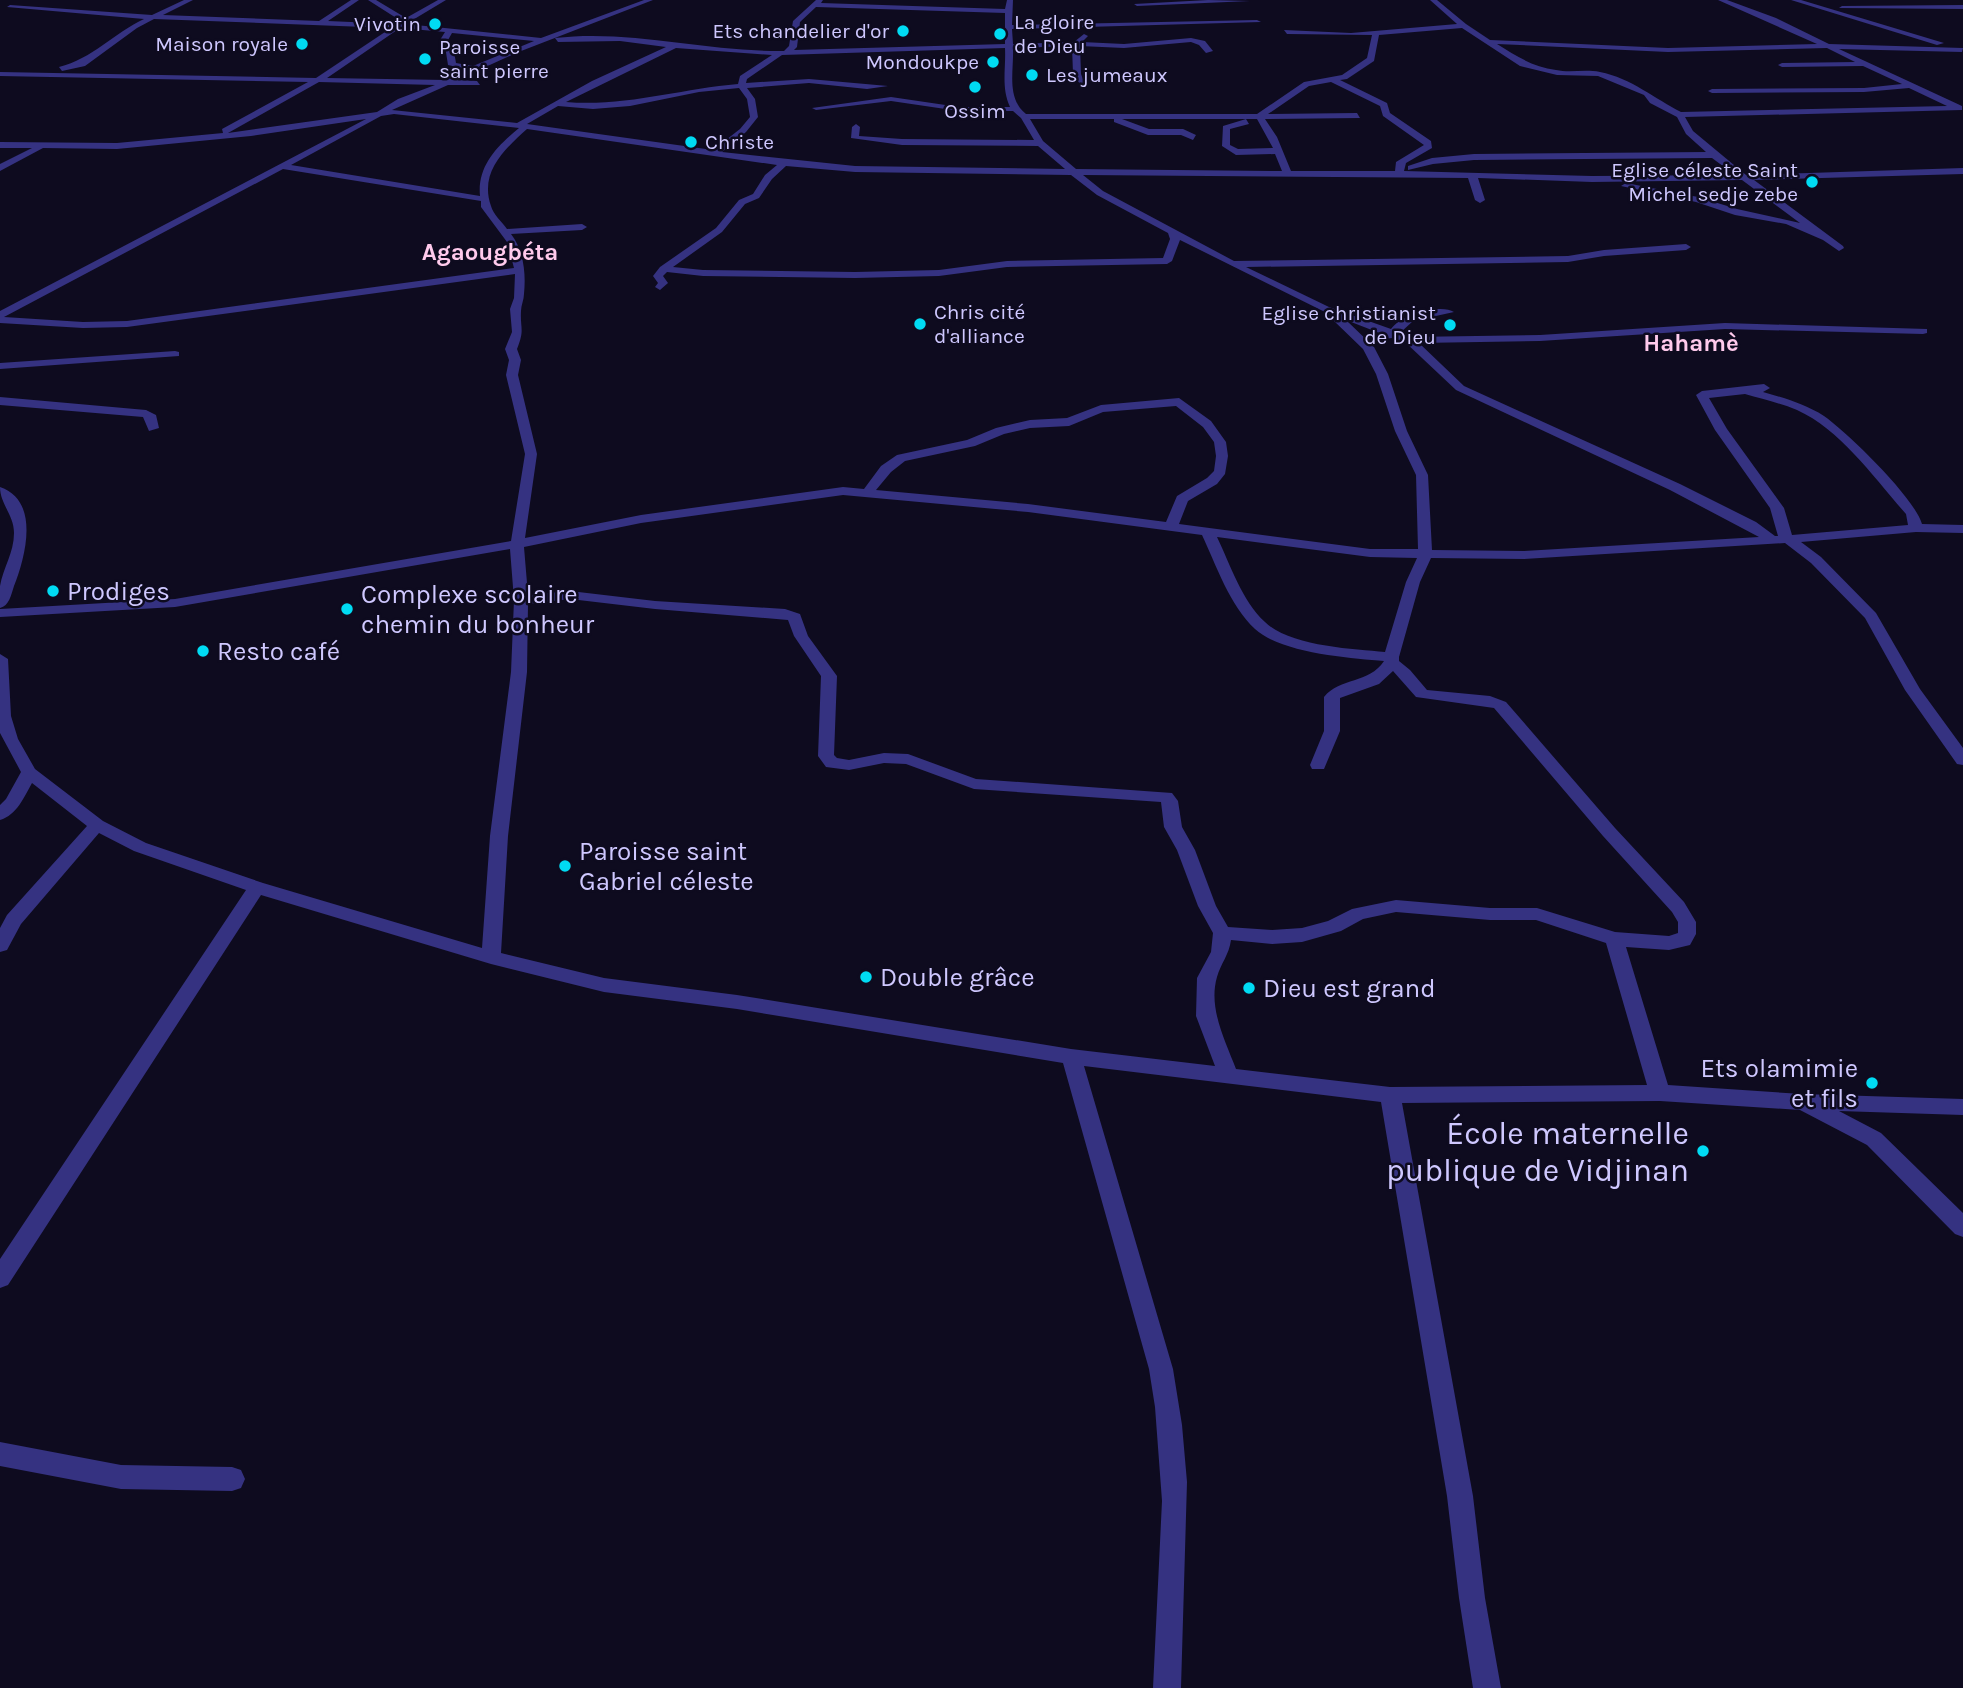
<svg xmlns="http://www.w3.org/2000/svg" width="1963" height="1688" viewBox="0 0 1963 1688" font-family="Karla,sans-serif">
<rect width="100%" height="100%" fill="#0e0b1f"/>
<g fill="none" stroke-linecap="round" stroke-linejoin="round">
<g fill="#353281" fill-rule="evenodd">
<path d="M 184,0 L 193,0 L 163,15 L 319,21 L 351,0 L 359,0 L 328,21 L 397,24 L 401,21 L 368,0 L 376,0 L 406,18 L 438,0 L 446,0 L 406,24 L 541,38 L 644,0 L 653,0 L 516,53 L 457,80 L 477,81 L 480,85 L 448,85 L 392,110 L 517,123 L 592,81 L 666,47 L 620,41 L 558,42 L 555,38 C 631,29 708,52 784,51 L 789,46 L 793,21 L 816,0 L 823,0 L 821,3 L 1005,9 L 1007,0 L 1013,0 L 1012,25 L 1257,20 L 1261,22 L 1012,29 L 1013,44 L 1074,42 L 1084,34 L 1088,36 L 1082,42 L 1124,44 L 1191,38 L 1205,41 L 1213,51 L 1206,53 L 1199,45 L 1191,42 L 1124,48 L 1080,46 L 1081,74 L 1084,82 L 1080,84 L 1073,74 L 1072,46 L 1013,48 C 1014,71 1006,98 1026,114 L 1257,114 L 1304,82 L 1342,75 L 1367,58 L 1372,35 L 1287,34 L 1284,30 L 1351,33 L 1457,24 L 1430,0 L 1437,0 L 1466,24 L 1490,40 L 1668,48 L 1817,44 L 1718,0 L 1727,0 L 1776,18 L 1829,44 L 1963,48 L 1962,52 L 1839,49 L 1962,106 L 1962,110 L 1685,117 L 1693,131 L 1746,175 L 1963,168 L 1963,174 L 1754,180 L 1843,246 L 1844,248 L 1839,251 L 1823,240 L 1786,224 L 1735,215 L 1696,202 L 1621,186 L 1626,183 L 1698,197 L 1737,209 L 1800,223 L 1742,180 L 1592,182 L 1478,178 L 1485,200 L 1480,203 L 1475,200 L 1468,178 L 1083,175 L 1103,191 L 1234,261 L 1568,256 L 1604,250 L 1686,244 L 1691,247 L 1686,250 L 1604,256 L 1568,262 L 1246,267 L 1329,307 L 1391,329 C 1400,315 1441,303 1454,312 L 1413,321 L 1400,333 L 1410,337 L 1540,335 L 1725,323 L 1927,329 L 1927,333 L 1923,334 L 1725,329 L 1540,341 L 1419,343 L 1464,386 L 1680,484 L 1756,522 L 1775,536 L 1778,536 L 1770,508 L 1715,430 L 1696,395 L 1702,391 L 1764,384 L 1770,388 L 1763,392 C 1784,398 1805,404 1824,416 C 1848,433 1914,497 1922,524 L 1963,525 L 1963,533 L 1916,532 L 1801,542 L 1821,557 L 1876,613 L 1920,689 L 1963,748 L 1963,765 L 1957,764 L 1905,690 L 1865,618 L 1811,563 L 1785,543 L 1524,559 L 1431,558 L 1420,582 L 1399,657 L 1399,661 L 1410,670 L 1427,690 L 1490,696 L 1506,702 L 1615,828 L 1684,902 L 1696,922 L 1696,934 L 1690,945 L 1669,950 L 1626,947 L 1668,1085 L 1802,1094 L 1963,1099 L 1963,1115 L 1839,1111 L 1881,1133 L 1963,1213 L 1963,1237 L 1955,1234 L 1867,1145 L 1800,1110 L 1660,1101 L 1402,1103 L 1473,1496 L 1485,1598 L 1501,1688 L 1473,1688 L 1459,1598 L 1447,1496 L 1381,1102 L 1084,1066 L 1173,1369 L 1182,1425 L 1187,1482 L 1181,1688 L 1153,1688 L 1162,1501 L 1155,1407 L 1149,1369 L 1063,1063 L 737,1009 L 604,992 L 491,964 L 261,895 L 8,1285 L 0,1288 L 0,1259 L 246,890 L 134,851 L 99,833 L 21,924 L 7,950 L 0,952 L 0,928 L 7,915 L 87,826 L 32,783 C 24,797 17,815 0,820 L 0,805 L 6,799 L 21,772 L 0,733 L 0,654 L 8,659 L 11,716 L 18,739 L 35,769 L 103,821 L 146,843 L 263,883 L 482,948 L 490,836 L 511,672 L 514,600 L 510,549 L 175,607 L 0,617 L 0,609 L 175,599 L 511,541 L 525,454 L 506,375 L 509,360 L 505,349 L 512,332 L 510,309 L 514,298 L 515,274 L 127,327 L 83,328 L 0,323 L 0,311 L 366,119 L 251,136 L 117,149 L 43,148 L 0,171 L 0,164 L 32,148 L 0,148 L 0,142 L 117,143 L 223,133 L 222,129 L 308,82 L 0,76 L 0,72 L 316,78 L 391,28 L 154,19 L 137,28 L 85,66 L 62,71 L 59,67 C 92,59 114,33 144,19 L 7,7 L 10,5 L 152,15 ZM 816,7 L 1005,13 L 1005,44 L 794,50 L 797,47 L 800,22 ZM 400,28 L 445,32 L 440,40 L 445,46 L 448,65 L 466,69 L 446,80 L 327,78 ZM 1462,28 L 1520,66 L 1557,75 L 1598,76 L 1644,95 L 1650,103 L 1677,117 L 1686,134 L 1706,152 L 1474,154 L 1432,158 L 1408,166 L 1408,170 L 1433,164 L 1474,160 L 1712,158 L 1735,175 L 1592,176 L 1404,171 L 1406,163 L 1432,148 L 1431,141 L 1390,113 L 1387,103 L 1340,80 L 1347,79 L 1374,61 L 1379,35 ZM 452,33 L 534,41 L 473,66 L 456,63 L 453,46 L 448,40 ZM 1497,44 L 1668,52 L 1827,48 L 1855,62 L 1782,63 L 1778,65 L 1782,67 L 1863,66 L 1902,84 L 1864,88 L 1712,89 L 1708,91 L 1712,93 L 1864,92 L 1909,88 L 1947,106 L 1681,112 C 1655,99 1631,78 1600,72 C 1585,69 1570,73 1556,70 C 1533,67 1516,56 1497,44 ZM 676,48 L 772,55 L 740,76 L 738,84 C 680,89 624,107 566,102 ZM 1005,48 C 1006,70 1001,87 1010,107 L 959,107 L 891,97 L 812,108 L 816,110 L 891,101 L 959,111 L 1013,111 L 1021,118 L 1034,140 L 902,139 L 859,136 L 860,127 L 856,124 L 852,127 L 851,138 L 902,145 L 1038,146 L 1065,169 L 855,166 L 722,152 L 746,132 L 758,117 L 755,99 L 747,88 L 809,83 L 867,89 L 888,86 L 809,79 L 746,83 L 747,79 L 782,55 ZM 319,82 L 435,85 L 398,99 L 377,112 L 228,133 ZM 1331,82 L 1380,106 L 1383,116 L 1424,145 L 1396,162 L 1395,171 L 1291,171 L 1277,137 L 1265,119 L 1360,118 L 1357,113 L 1268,114 L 1309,86 ZM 739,88 L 747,99 L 750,117 L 740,129 L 713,150 L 527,124 L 558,106 L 593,109 L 630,106 L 699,92 ZM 394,114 L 519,128 C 497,146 477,166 480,196 L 291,165 L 381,116 ZM 1030,119 L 1114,119 L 1114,122 L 1148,135 L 1181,135 L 1193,140 L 1196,135 L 1183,129 L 1149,129 L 1122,119 L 1257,119 L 1273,148 L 1238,149 L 1230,145 L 1230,129 L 1249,124 L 1246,119 L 1223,126 L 1222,146 L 1236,155 L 1275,154 L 1282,171 L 1076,169 L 1043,141 ZM 527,129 L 777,165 L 765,175 L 753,194 L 739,200 L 716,228 L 660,267 L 653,276 L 658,283 L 655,287 L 660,290 L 668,283 L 663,276 L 667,272 L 703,276 L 855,278 L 939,276 L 1007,267 L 1167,264 L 1172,261 L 1180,240 L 1333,316 L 1333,320 L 1363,349 L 1376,374 L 1395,431 L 1416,475 L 1418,549 L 1370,549 L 1179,524 L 1188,501 L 1217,484 L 1225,474 L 1228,456 L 1226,442 L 1211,421 L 1179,398 L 1101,405 L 1067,418 L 1030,420 L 996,428 L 967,440 L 897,455 L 881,466 L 864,489 L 843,487 L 641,515 L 525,538 L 537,454 L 518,375 L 521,360 L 517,349 C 525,329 520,329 521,311 C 521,305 524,300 524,294 C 526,274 524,251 511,234 L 582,230 L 587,227 L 582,224 L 507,229 C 502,222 493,214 491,206 C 479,172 505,149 527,129 ZM 786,166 L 855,172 L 1071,175 L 1097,195 L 1168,233 L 1170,239 L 1163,258 L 1007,261 L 939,270 L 855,272 L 703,270 L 673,267 L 722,232 L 745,204 L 759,198 L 772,179 ZM 283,169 L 481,201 L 481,207 L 507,242 L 514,268 L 127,321 L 83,322 L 4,317 ZM 1346,320 L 1382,334 L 1378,337 L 1380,339 L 1393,338 L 1405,342 L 1456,390 L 1670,490 L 1759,537 L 1524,551 L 1432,550 L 1428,475 L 1407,431 L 1388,374 L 1374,347 ZM 1745,394 C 1762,399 1780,403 1797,410 C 1841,430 1874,478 1906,514 L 1908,525 L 1792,535 L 1784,508 L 1727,429 L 1709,398 ZM 1176,406 L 1203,427 L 1214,442 L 1216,456 L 1214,471 L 1207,478 L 1177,496 L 1166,522 L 1028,504 L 876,490 L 891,472 L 905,461 L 975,446 L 1004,434 L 1030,428 L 1069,426 L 1103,412 ZM 843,495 L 1028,512 L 1202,535 C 1216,565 1230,606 1255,629 C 1281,653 1349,658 1384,661 C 1369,684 1340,677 1324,697 L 1324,731 L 1310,765 L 1312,769 L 1324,769 L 1340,731 L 1340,698 L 1379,684 L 1393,671 L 1416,697 L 1494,708 L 1603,836 L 1672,912 L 1678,922 L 1678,933 L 1669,936 L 1615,932 L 1537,908 L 1490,908 L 1396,900 L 1352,909 L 1328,921 L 1302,928 L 1272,930 L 1228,927 L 1216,906 L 1195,850 L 1182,827 L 1178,801 L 1172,793 L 976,779 L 908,754 L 884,753 L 849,760 L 837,758 L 834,755 L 837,676 L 808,636 L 800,614 L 785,609 L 655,601 L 570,591 L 528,595 L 524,547 L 641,523 ZM 1217,537 L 1370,557 L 1417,558 L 1406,582 L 1385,652 C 1352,649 1289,646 1265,622 C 1242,601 1230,564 1217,537 ZM 570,599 L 655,609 L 788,620 L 794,636 L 821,676 L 818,756 L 826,767 L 849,770 L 884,763 L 906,764 L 974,789 L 1161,802 L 1164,827 L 1177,850 L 1198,906 L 1213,933 L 1211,952 L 1197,978 L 1196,1016 L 1215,1066 L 1071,1049 L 737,995 L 604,978 L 501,953 L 508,836 L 527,672 L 528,604 ZM 1396,912 L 1490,920 L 1536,920 L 1606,943 L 1647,1085 L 1390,1087 L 1236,1069 C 1225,1040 1208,1008 1217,977 C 1221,963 1229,955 1231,940 L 1272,944 L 1302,942 L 1341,931 L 1363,919 Z"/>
<polygon points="1208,0 1250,1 1137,6 1134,4"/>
<polygon points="1791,0 1801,0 1944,43 1937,45"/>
<polygon points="1963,5 1963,9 1839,8 1842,6"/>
<polygon points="175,351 179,352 179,356 0,369 0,363"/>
<polygon points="0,397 146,410 156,415 159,428 149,431 143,417 0,405"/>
<path d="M 0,487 C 41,501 25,558 14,586 C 11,595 9,606 0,608 C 0,601 0,593 0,586 C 3,568 14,553 14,533 C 14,515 0,504 0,487 Z"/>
<polygon points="0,1442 121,1465 232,1467 241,1470 245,1479 241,1488 232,1491 121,1489 0,1466"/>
</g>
</g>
<g fill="#00dbf3" stroke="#0e0b1f" stroke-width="2.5">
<circle cx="435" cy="24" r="7"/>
<circle cx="903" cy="31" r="7"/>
<circle cx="1000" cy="34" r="7"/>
<circle cx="302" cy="44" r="7"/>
<circle cx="425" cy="59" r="7"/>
<circle cx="993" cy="62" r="7"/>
<circle cx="1032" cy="75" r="7"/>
<circle cx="975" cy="87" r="7"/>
<circle cx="691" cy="142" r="7"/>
<circle cx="1812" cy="182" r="7"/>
<circle cx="920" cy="324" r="7"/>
<circle cx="1450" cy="325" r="7"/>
<circle cx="53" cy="591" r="7"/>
<circle cx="347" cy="609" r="7"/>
<circle cx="203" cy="651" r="7"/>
<circle cx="565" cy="866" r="7"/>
<circle cx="866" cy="977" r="7"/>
<circle cx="1249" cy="988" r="7"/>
<circle cx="1872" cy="1083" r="7"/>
<circle cx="1703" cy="1151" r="7"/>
</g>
<g text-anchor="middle" stroke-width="5" stroke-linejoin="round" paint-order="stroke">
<g font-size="21" fill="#cfc8ff" stroke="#0e0b1f" text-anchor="end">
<text x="1014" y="29" text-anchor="start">La gloire<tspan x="1014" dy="24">de Dieu</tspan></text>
<text x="421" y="31">Vivotin</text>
<text x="889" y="38">Ets chandelier d'or</text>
<text x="288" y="51">Maison royale</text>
<text x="439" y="54" text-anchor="start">Paroisse<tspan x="439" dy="24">saint pierre</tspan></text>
<text x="979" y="69">Mondoukpe</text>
<text x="1046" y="82" text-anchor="start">Les jumeaux</text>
<text x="975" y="118" text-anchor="middle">Ossim</text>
<text x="705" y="149" text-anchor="start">Christe</text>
<text x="1798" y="177">Eglise céleste Saint<tspan x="1798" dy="24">Michel sedje zebe</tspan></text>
<text x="934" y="319" text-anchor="start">Chris cité<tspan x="934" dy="24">d'alliance</tspan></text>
<text x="1436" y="320">Eglise christianist<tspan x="1436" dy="24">de Dieu</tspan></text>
</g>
<g font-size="24" font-weight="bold" fill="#ffcaec" stroke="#0e0b1f">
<text x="490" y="260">Agaougbéta</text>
<text x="1691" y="351">Hahamè</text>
</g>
<g font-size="26" fill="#cfc8ff" stroke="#0e0b1f" text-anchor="start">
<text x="67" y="600">Prodiges</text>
<text x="361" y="603">Complexe scolaire<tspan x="361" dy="30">chemin du bonheur</tspan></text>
<text x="217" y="660">Resto café</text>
<text x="579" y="860">Paroisse saint<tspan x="579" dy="30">Gabriel céleste</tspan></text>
<text x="880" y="986">Double grâce</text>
<text x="1263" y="997">Dieu est grand</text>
<text x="1858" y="1077" text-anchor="end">Ets olamimie<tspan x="1858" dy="30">et fils</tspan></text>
</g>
<g font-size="32" fill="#cfc8ff" stroke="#0e0b1f" text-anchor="end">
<text x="1689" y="1144">École maternelle<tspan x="1689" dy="37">publique de Vidjinan</tspan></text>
</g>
</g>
</svg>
